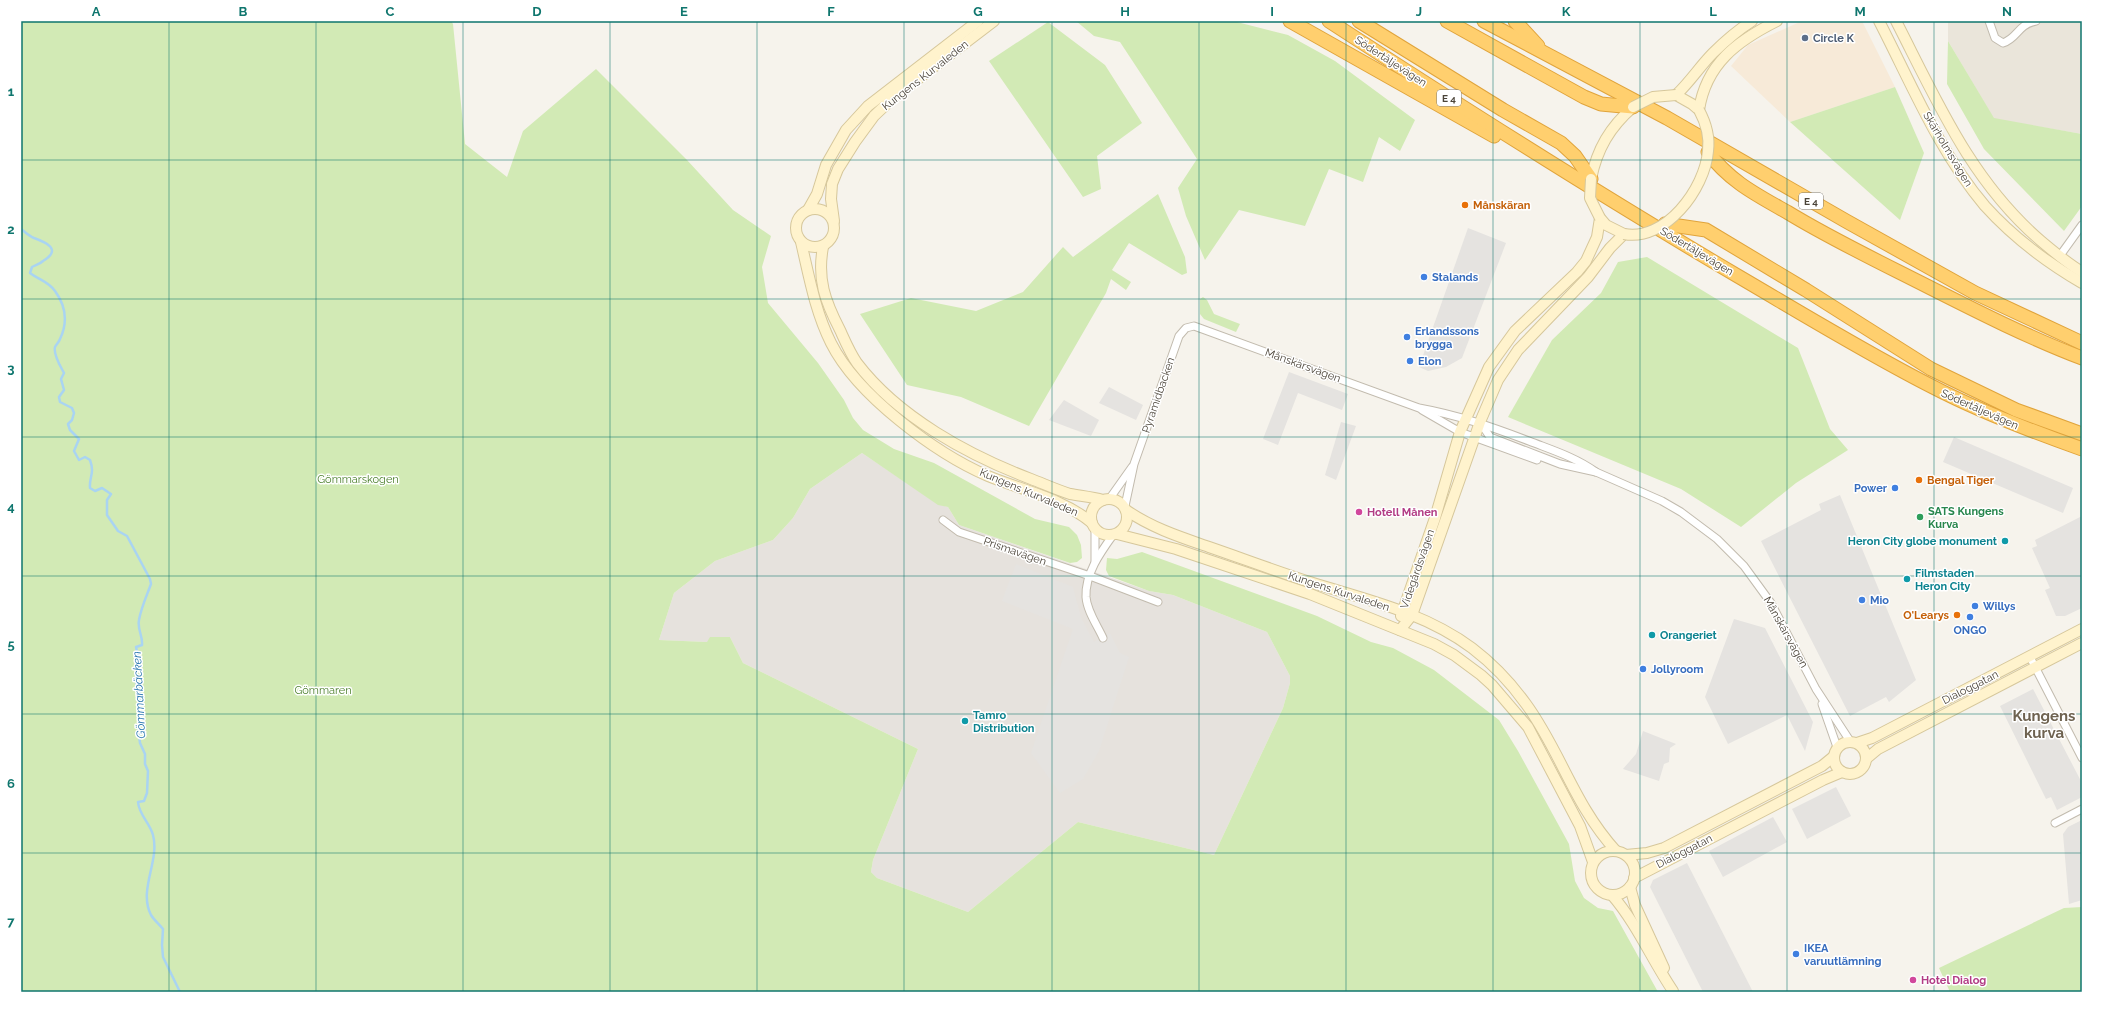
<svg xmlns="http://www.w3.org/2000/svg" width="2103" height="1013" viewBox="0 0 2103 1013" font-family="Raleway,sans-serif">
<rect width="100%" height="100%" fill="#f6f3ec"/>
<polygon fill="#eae5da" points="1948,21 2082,21 2082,134 1994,119 1948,41"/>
<polygon fill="#f7ead8" points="1802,21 1862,21 1895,87 1790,122 1731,66 1748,45"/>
<polygon fill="#e6e2dd" points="862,453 938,504 948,507 959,525 1149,591 1173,595 1267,632 1290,676 1290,683 1283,708 1214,855 1078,822 968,912 877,878 871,872 873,860 918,749 743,663 730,637 707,642 659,640 674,593 715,561 773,540 793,518 810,489"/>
<g fill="#d2eab5">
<polygon points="21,21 451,21 453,24 465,144 507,177 523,131 596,69 687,160 733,210 771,236 762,267 768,303 818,363 844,400 853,418 863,430 894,449 934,463 1035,519 1069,527 1077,535 1081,545 1082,558 1077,562 1070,563 959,525 948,507 938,505 862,453 810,489 793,518 773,540 715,561 674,593 659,640 707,642 710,637 730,637 743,663 918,749 873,860 871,872 877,878 968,912 1078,822 1214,855 1283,708 1290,683 1290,676 1267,632 1173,595 1149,591 1109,576 1106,570 1107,558 1117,559 1142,552 1317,616 1371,642 1393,648 1434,670 1499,720 1518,751 1569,844 1575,881 1584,898 1598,908 1613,911 1658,992 21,992"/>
<polygon points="1076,21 1233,21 1288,35 1335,61 1415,120 1400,151 1379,137 1363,182 1329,169 1305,226 1239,210 1205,260 1186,216 1178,188 1197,159 1120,42 1094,36"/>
<polygon points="1048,22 1105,65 1142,123 1097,156 1101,189 1083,197 989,61"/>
<polygon points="1948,41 1994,118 2082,134 2082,206 2064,231 1984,149 1947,84"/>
<polygon points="1895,87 1924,153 1900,220 1790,122"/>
<polygon points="1158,194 1185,257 1187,273 1182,275 1129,243 1112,270 1131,282 1126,290 1111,279 1106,293 1029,426 961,397 907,385 860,314 911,298 976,311 1023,292 1063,247 1073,257"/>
<polygon points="1647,257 1798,348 1830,429 1848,450 1796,483 1741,527 1681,489 1508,417 1552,340 1601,293 1618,262"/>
<polygon points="1203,297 1207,300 1214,314 1240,324 1236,332 1204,319 1200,314 1200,299"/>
<polygon points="2082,907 2082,992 1950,992 1939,968 2064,908"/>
</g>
<g fill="#e5e3e0">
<polygon points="1468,228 1506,243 1462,358 1446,367 1428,371 1419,367"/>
<polygon points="1289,372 1348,394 1342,410 1298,393 1278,445 1263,439"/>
<polygon points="1109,387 1143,405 1136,420 1099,403"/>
<polygon points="1064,400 1099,420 1091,436 1049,420"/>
<polygon points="1341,422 1356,426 1336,480 1325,475"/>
<polygon points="1954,437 2073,488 2063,513 1943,462"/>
<polygon points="1840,495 1916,680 1889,702 1886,697 1850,716 1761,541 1821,510 1819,504"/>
<polygon points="2082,516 2082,608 2065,616 2056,616 2045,590 2050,588 2032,548 2037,546 2035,540"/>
<polygon points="1016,564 1073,587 1081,618 1094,642 1110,633 1120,653 1129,657 1099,751 1083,779 1060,793 1031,753 1073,629 1002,601"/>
<polygon points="1734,619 1765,628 1813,722 1805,751 1787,715 1728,744 1705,697"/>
<polygon points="2033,689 2082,783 2082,797 2057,810 2051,797 2046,799 2000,706"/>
<polygon points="1643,731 1676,744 1670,748 1669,762 1664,764 1659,781 1623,769 1636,754"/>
<polygon points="1836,787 1851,816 1807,839 1792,809"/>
<polygon points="1773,817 1787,842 1723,877 1709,851"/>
<polygon points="2082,820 2082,900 2069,904 2063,834 2068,827"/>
<polygon points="1687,863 1753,992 1703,992 1650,887 1653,880"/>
</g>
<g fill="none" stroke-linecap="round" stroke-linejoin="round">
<path stroke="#a9d4f2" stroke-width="2.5" d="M 21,229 C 25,232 29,236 34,238 C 45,242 63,249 43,261 C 40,264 36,265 32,267 L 30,273 C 39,280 48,281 55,291 C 66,306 68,322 60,339 C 59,342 56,345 55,347 C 53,355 61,367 64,373 L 61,379 L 64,390 L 59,397 L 60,402 L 72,408 L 74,413 L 72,420 L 68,424 L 70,430 L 79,439 L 74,451 L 79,460 L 85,457 L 90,460 C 95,474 89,476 90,488 L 95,491 L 102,488 L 111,494 L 107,500 L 107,515 L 118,531 L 127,536 L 150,579 L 151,584 C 147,595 141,608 139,620 C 137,629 143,636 142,645 L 136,647 L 140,665 L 136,672 L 136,682 L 141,696 L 138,707 L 141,714 L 138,727 L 140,743 L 145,754 L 145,764 L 148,771 L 147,793 L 144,801 L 138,802 C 139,815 150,823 153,835 C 160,861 138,890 151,915 C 154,920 159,924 163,929 L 162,945 L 163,957 L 180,992"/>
<g stroke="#c2bbae" stroke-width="9">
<g id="street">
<path d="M 1989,21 L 1995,38 L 2003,43 C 2018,38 2017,25 2036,21"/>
<polyline points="2059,257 2082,225"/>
<polyline points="1422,410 1460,432 1537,460"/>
<polyline points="1480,422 1490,437 1560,464 1596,472 1662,501 1681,512 1717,539 1744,566 1771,603 1816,689 1850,741"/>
<polyline points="1110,498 1132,467"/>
<path d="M 1125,506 L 1134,464 L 1179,336 L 1186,328 L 1194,326 L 1419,408 C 1458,415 1492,427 1529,441 C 1552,450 1575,457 1596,472"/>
<polyline points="943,520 959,532 1090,576 1158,602"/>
<polyline points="1095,561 1095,529"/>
<path d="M 1103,638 C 1097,625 1087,611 1086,597 C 1085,574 1100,553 1113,535"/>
<polyline points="2030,657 2082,758"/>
<polyline points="1822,704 1837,747"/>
<polyline points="2055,823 2082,809"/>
</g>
</g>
<g stroke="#d6c79b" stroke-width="12">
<g id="secondary">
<path d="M 1879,21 C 1911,83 1939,152 1985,206 C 2013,237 2046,262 2082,283"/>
<path d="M 1896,21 C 1937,101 1971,181 2041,241 C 2054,252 2067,263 2082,272"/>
<path d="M 1699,110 L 1692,104 L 1676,95 C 1690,82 1700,66 1713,53 C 1725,41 1738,30 1752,21"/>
<path d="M 1699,110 C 1706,64 1737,41 1777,21"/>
<path d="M 1591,179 C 1597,149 1610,127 1633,107"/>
<circle cx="815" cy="228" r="19"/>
<polyline points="808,210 817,194 826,165 846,130 868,106 978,21"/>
<polyline points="834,221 831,199 832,184 838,169 855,142 874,116 893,98 994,21"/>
<path d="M 801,242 C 809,276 815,311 831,343 C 857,395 935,453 988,476 C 1022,490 1064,499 1092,523"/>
<path d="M 823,247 C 817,279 825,301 840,330 C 845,341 850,353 857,363 C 898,417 968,455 1031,479 C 1044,484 1057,490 1070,494 C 1081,496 1092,497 1103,500"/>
<circle cx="1109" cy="517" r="18"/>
<path d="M 1126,510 C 1152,528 1180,537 1209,547 C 1244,559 1278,572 1313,583 C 1368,600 1425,613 1472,648 C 1493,664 1511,683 1526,704 C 1561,752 1574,805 1616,851"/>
<polyline points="1117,534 1176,549 1310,594 1434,644 1454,655 1481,675 1492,685 1528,727 1580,826 1593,862"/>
<polyline points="1401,616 1435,518 1460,432 1489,367 1515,331 1577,272 1586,261 1597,237 1600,218"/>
<polyline points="1400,630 1412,615 1480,422 1498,380 1518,350 1588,277 1610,248 1624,234 1606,225 1600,218"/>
<circle cx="1850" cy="758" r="16"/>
<polyline points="1857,743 1872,738 2082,629"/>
<polyline points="1866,759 1878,749 2082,643"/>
<circle cx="1613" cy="873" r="22"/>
<polyline points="1626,855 1647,853 1664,848 1822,766 1833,757"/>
<polyline points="1634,878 1823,780 1842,772"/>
<polyline points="1630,887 1635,905 1664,968"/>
<path d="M 1612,895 C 1637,924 1652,960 1673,991"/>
</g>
</g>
<g stroke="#e0a43c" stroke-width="15">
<g id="highway">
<polyline points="1290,21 1494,136"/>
<path d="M 1329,21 C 1463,108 1598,194 1736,275 C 1801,313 1866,353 1933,387 C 1981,412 2031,431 2082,449"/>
<polyline points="1359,21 1503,110 1561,143 1575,156 1591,179"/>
<polyline points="1447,21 1584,97 1601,104 1633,107"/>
<polyline points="1484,21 1667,118 1846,221 1975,293 2082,343"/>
<polyline points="1515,21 1538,46"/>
<path d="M 1708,152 C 1729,181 1757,195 1787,212 C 1823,234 1861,253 1899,272 C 1959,302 2019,334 2082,358"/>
<polyline points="1665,224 1706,230 1806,290 1931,369 2016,410 2082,434"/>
</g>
</g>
<use href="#street" stroke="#fff" stroke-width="7"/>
<use href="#secondary" stroke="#fff3cd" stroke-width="10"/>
<use href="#highway" stroke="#ffcf6e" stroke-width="13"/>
<g stroke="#d6c79b" stroke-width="12" stroke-linecap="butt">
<g id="secondary-bridge">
<polyline points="1633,107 1653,97 1676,95"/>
<polyline points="1591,179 1590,198 1600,218"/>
<path d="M 1624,234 C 1665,242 1705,189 1708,151 C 1710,136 1706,123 1699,110"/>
</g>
</g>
<use href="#secondary-bridge" stroke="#fff3cd" stroke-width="10"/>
</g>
<path fill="none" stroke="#0f766e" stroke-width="1" stroke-opacity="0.55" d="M 169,21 L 169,992M 316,21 L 316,992M 463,21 L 463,992M 610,21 L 610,992M 757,21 L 757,992M 904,21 L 904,992M 1052,21 L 1052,992M 1199,21 L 1199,992M 1346,21 L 1346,992M 1493,21 L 1493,992M 1640,21 L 1640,992M 1787,21 L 1787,992M 1934,21 L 1934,992M 21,160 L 2082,160M 21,299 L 2082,299M 21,437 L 2082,437M 21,576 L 2082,576M 21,714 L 2082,714M 21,853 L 2082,853"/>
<circle fill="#5c6f8a" stroke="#fff" stroke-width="1.5" cx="1805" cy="38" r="4"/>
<g fill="#e8710a" stroke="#fff" stroke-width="1.5">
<circle cx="1465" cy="205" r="4"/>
<circle cx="1919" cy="480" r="4"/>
<circle cx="1957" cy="615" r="4"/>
</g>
<g fill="#3f7fe0" stroke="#fff" stroke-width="1.5">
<circle cx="1424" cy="277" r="4"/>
<circle cx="1407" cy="337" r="4"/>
<circle cx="1410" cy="361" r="4"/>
<circle cx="1895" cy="488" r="4"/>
<circle cx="1862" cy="600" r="4"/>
<circle cx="1975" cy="606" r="4"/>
<circle cx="1970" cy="617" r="4"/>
<circle cx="1643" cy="669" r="4"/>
<circle cx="1796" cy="954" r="4"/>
</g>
<g fill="#d1479c" stroke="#fff" stroke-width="1.5">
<circle cx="1359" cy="512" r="4"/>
<circle cx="1913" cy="980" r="4"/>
</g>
<circle fill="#2e9e5b" stroke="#fff" stroke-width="1.5" cx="1920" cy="517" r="4"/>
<g fill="#0f9aa8" stroke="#fff" stroke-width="1.5">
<circle cx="2005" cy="541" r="4"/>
<circle cx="1907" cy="579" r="4"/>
<circle cx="1652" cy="635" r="4"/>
<circle cx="965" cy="721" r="4"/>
</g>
<g text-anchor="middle" stroke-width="3" stroke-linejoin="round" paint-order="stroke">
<g fill="#fff" stroke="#817c74" stroke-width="1">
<rect x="1437" y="90" width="24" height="16" rx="3"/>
<rect x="1799" y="193" width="24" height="16" rx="3"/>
</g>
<g font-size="10" font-weight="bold" fill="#4b4439">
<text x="1449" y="102">E 4</text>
<text x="1811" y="205">E 4</text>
</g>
<g font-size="11" font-weight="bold" fill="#4e5e75" stroke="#fff" text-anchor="start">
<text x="1813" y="42">Circle K</text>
</g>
<g font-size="11" fill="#4b4439" stroke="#fff">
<text transform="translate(1391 61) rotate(33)" y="4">Södertäljevägen</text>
<text transform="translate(925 75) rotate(-38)" y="4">Kungens Kurvaleden</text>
<text transform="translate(1948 149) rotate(59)" y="4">Skärholmsvägen</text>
<text transform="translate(1697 251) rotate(31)" y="4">Södertäljevägen</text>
<text transform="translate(1303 365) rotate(20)" y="4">Månskärsvägen</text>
<text transform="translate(1158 395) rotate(-71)" y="4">Pyramidbacken</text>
<text transform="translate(1980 409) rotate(24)" y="4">Södertäljevägen</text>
<text transform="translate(1029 492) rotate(23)" y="4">Kungens Kurvaleden</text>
<text transform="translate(1015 551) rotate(19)" y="4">Prismavägen</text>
<text transform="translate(1417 569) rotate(-71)" y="4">Videgårdsvägen</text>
<text transform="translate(1339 591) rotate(18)" y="4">Kungens Kurvaleden</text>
<text transform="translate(1786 632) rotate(61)" y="4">Månskärsvägen</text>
<text transform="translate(1970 687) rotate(-27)" y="4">Dialoggatan</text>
<text transform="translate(1684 851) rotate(-27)" y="4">Dialoggatan</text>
</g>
<g font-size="11" font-weight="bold" fill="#c56008" stroke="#fff" text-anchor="start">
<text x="1473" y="209">Månskäran</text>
<text x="1927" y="484">Bengal Tiger</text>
<text x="1949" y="619" text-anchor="end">O'Learys</text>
</g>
<g font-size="11" font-weight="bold" fill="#366cbe" stroke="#fff" text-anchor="start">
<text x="1432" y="281">Stalands</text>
<text x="1415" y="335">Erlandssons<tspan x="1415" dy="13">brygga</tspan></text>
<text x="1418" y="365">Elon</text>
<text x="1887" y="492" text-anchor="end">Power</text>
<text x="1870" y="604">Mio</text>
<text x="1983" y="610">Willys</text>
<text x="1970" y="634" text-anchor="middle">ONGO</text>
<text x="1651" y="673">Jollyroom</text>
<text x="1804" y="952">IKEA<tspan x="1804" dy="13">varuutlämning</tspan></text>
</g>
<g font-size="11" fill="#4a7f2a" stroke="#fff">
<text x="358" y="483">Gömmarskogen</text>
<text x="323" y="694">Gömmaren</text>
</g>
<g font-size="11" font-weight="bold" fill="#27864d" stroke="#fff" text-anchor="start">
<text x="1928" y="515">SATS Kungens<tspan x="1928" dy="13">Kurva</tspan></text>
</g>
<g font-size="11" font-weight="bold" fill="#b23c85" stroke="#fff" text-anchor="start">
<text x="1367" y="516">Hotell Månen</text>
<text x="1921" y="984">Hotel Dialog</text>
</g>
<g font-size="11" font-weight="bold" fill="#0d838f" stroke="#fff" text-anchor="start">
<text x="1997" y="545" text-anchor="end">Heron City globe monument</text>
<text x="1915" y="577">Filmstaden<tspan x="1915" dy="13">Heron City</tspan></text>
<text x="1660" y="639">Orangeriet</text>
<text x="973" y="719">Tamro<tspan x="973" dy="13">Distribution</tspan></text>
</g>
<g font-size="12" font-style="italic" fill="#2e7ab2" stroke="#fff">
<text transform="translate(139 695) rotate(-93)" y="4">Gömmarbäcken</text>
</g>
<g font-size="15" font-weight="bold" fill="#6e6250" stroke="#fff">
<text x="2044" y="721">Kungens<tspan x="2044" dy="17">kurva</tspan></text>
</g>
</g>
<rect width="2103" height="1013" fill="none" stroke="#ffffff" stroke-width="44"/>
<rect x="22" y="22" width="2059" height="969" fill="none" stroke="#0f766e" stroke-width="1.5"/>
<g font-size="13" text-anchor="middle" font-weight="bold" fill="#0f766e">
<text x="96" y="16">A</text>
<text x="243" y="16">B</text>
<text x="390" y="16">C</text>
<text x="537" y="16">D</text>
<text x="684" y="16">E</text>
<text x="831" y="16">F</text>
<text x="978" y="16">G</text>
<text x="1125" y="16">H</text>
<text x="1272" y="16">I</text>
<text x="1419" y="16">J</text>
<text x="1566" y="16">K</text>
<text x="1713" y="16">L</text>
<text x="1860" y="16">M</text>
<text x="2007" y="16">N</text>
<text x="11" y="96">1</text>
<text x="11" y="234">2</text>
<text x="11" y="373">3</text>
<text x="11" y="511">4</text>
<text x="11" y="649">5</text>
<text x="11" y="788">6</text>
<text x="11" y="926">7</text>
</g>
</svg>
